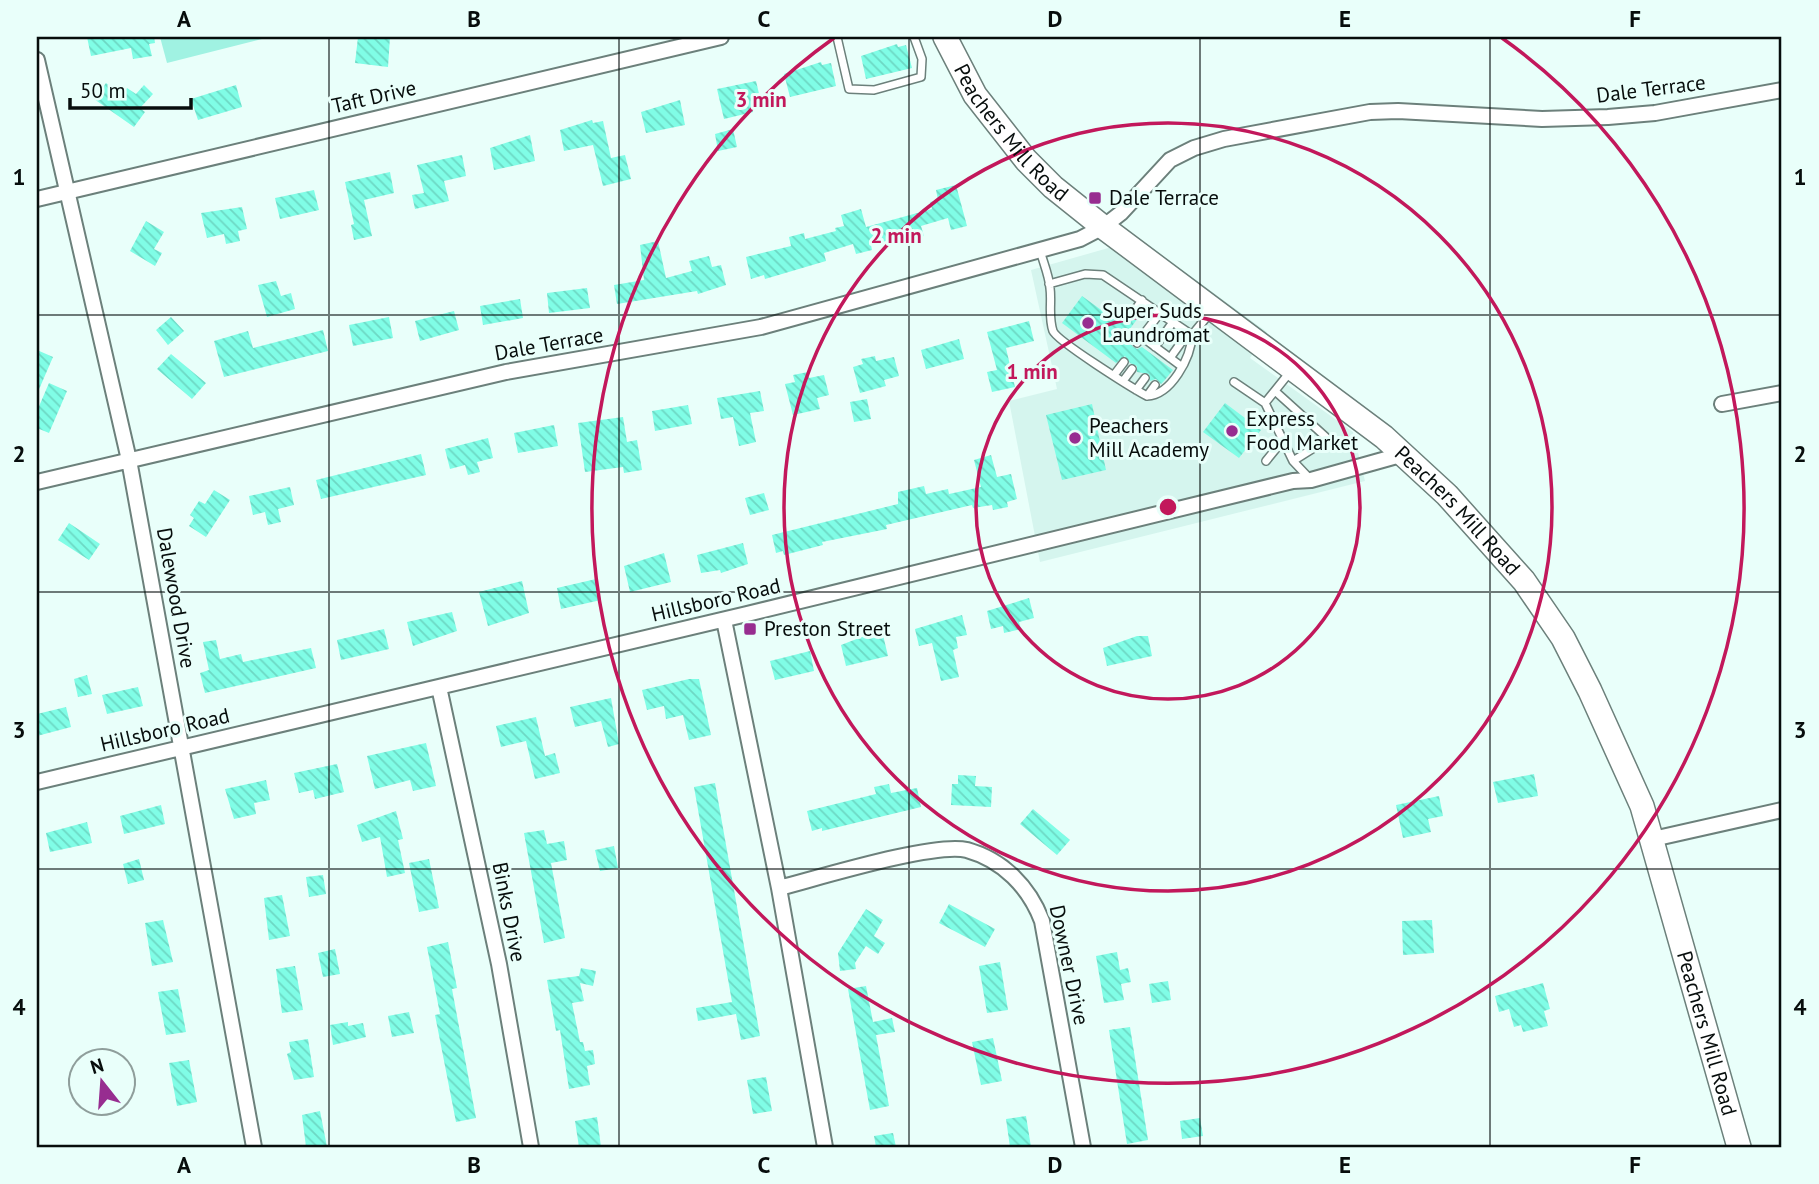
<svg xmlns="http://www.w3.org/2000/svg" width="1819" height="1184" font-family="'PT Sans',sans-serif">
	<defs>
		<pattern id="building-back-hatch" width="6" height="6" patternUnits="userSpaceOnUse" patternTransform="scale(1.75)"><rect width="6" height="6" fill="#80fde6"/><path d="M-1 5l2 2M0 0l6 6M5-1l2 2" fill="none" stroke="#6dd8c4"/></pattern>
	</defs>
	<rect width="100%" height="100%" fill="#e9fffa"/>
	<path fill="#d5f5ee" d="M1140,239L1267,332L1250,358L1353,432L1365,481L1040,562L1009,401L1057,389L1031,270Z"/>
	<path fill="#a0f2e2" d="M160,37H270L167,63Z"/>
	<path fill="url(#building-back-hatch)" d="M87,37H154L155,43L149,44L152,56L133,59L131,48L91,56Z
		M358,37H390L388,67L355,63Z
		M897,44L898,47L906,45L912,68L866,79L861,56Z
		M821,62L822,65L831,63L836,86L790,97L784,74Z
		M756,81L761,102L751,104L753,112L724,119L717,89Z
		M106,83L122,95L127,88L136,94L144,85L153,94L140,108L145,112L134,127L94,99Z
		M236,85L242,107L198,120L191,99Z
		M680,100L685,125L646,133L641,112Z
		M592,120L593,123L603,121L611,158L625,155L631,179L603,186L593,145L564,151L560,130Z
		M733,129L737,147L718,151L715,134Z
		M530,135L535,161L494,170L490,148Z
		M462,155L466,176L444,181L449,201L415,209L412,195L424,193L417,165Z
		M390,172L394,193L364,200L372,236L354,240L351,225L354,224L345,182Z
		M956,185L967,226L951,230L948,218L921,226L924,236L907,241L901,237L871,245L872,250L856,254L853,244L824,253L826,261L765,279L764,275L751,279L746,257L791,246L789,237L804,233L805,239L836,231L835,228L844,226L841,215L861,209L866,227L932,209L930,202L938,200L936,190Z
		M314,190L319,210L280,219L275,198Z
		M242,207L247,229L238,231L240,241L226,244L224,234L207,238L201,213Z
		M146,221L164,232L154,249L162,253L155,266L130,251Z
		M658,241L666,278L692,271L689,261L709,256L712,267L721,265L726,285L698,294L697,291L617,304L614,285L644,280L640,245Z
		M276,281L281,296L291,293L295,309L267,317L258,285Z
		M587,288L590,308L549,313L547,293Z
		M1082,296L1115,320L1124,308L1128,319L1138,318L1129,330L1135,335L1132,346L1137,349L1142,347L1173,370L1164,381L1161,384L1156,379L1150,381L1149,374L1137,372V366L1130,363L1125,356L1116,363L1062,323Z
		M520,299L523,318L483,325L480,306Z
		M454,311L459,330L420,341L415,321Z
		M171,317L184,331L168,345L156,330Z
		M389,317L393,338L353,346L349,325Z
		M1029,321L1034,341L1006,348L1015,387L992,392L987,372L997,370L987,332Z
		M323,330L328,351L224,377L214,341L248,331L253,348Z
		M959,339L964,359L926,369L921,350Z
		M37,350L53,357L37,394Z
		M171,354L206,383L192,399L157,369Z
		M875,356L876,361L894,357L899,376L884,380L886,386L860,393L853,367L863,364L861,359Z
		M808,372L809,378L824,375L829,395L817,398L820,409L793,415L785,384L795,382L793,375Z
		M49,383L67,391L49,433L37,428V411Z
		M760,391L764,411L750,413L756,442L739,446L733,417L721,419L717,398Z
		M867,399L871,419L854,422L850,402Z
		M1225,403L1261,430L1239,458L1203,432Z
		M1092,404L1106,470L1062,480L1046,415Z
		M688,405L692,424L655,431L652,411Z
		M623,417L627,442L637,440L642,470L624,473L623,467L585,472L578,423Z
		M554,425L558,446L518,453L514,433Z
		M488,438L493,458L477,462L480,472L468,475L465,465L450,469L445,449Z
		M421,454L426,475L321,499L316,480Z
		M991,455L997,477L1011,474L1017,499L1007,502L1008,507L993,510L992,505L973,508L972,505L886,525L887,529L822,542L823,545L784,555L783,551L776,553L772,535L898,504V492L924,486L926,494L948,489L949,494L981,487L974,460Z
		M290,487L294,505L278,509L281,522L268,525L265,512L253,515L249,496Z
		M214,490L230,500L206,537L189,526L194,518L190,515L199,501L205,504Z
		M764,493L769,510L750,515L745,498Z
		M69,523L100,544L89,560L58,540Z
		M743,543L748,564L721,573L720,570L701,573L697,555Z
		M664,553L671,582L630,592L624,566Z
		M596,579L601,600L561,609L557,588Z
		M522,581L529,613L488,626L479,592Z
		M1029,598L1034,618L1019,622L1021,629L1004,633L1003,626L991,629L987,611Z
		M452,612L457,631L413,646L407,622Z
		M962,615L967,635L956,637L958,648L953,650L959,677L941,681L932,643L919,646L915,629Z
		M384,629L389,649L341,660L337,640Z
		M867,635L868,639L883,635L888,656L846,666L841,645Z
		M1137,636H1148L1152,656L1107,666L1103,648Z
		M216,640L220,659L241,654L243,662L311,648L316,668L205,693L200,673L209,670L203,642Z
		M810,651L814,671L775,680L770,661Z
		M87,675L92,694L78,697L74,679Z
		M689,679H699L711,735L689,740L683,715L666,719L664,706L647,710L642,690Z
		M138,687L143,706L107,714L102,695Z
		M611,698L619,744L608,747L601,721L575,727L570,707Z
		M66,707L71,727L37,736V714Z
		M536,717L545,756L555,753L560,773L535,779L526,741L501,747L496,726Z
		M426,743L436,786L413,791L410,780L375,789L367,756Z
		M337,764L344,792L315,799L313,790L299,793L294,773Z
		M1534,774L1538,796L1498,803L1493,782Z
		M958,775L976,776L975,786L992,787L991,807L951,805L952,784H958Z
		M266,780L270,800L254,803L256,814L234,819L225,789Z
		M715,783L760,1036L741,1040L736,1014L698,1021L696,1008L732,1002L694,787Z
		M889,784L891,793L917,788L921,807L822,831V828L812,831L807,811L876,794L874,787Z
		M1439,796L1443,816L1428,819L1431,832L1403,838L1396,805Z
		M161,805L165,824L124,834L120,816Z
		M1033,809L1070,840L1057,855L1020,824Z
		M396,811L403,839L398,840L405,873L387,877L380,837L362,842L357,825Z
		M87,822L92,843L50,852L46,833Z
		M544,830L547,844L564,841L567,860L551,863L565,938L544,943L524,833Z
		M614,846L618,868L600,871L595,850Z
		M139,859L144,880L128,884L123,864Z
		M429,859L439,908L419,912L409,863Z
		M323,875L326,894L309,897L306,877Z
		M282,895L290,936L269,940L264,898Z
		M949,904L995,929L985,947L939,923Z
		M866,909L883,920L874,936L885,943L878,954L866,946L855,963L856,969L840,971L838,953Z
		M163,920L173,962L152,966L145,923Z
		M1432,920L1434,953L1403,955L1402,921Z
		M448,942L457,988L452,989L476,1118L456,1122L435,1015L440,1014L427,947Z
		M335,949L340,974L323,977L318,953Z
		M1117,952L1120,970L1128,968L1131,982L1121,984L1124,1000L1104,1003L1096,956Z
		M1000,962L1008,1010L987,1013L979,966Z
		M295,966L303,1010L282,1013L276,969Z
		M581,968L596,971L593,986L580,983L584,1001L572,1003L580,1042H583L585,1051L593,1050L595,1064L587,1066L590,1085L569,1089L560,1030L556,1031L547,980L579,976Z
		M1168,981L1171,1000L1152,1003L1149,984Z
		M1543,983L1550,1009L1544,1011L1548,1026L1523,1032L1521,1025L1514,1027L1509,1009L1499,1012L1495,996Z
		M866,986L873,1022L892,1018L895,1032L876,1035L889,1106L870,1110L848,989Z
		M178,989L186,1032L166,1035L158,992Z
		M409,1012L414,1033L392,1037L388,1016Z
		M348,1022V1026L363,1023L366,1037L333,1045L330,1025Z
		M1130,1027L1148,1140L1127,1144L1109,1030Z
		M993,1038L1002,1081L981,1085L972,1042Z
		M308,1039L314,1077L294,1080L287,1054L291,1052L289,1042Z
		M189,1060L197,1102L177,1106L169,1063Z
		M766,1077L772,1111L753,1114L747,1080Z
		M320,1111L327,1147H306L302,1115Z
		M1026,1116L1031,1147H1010L1006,1119Z
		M597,1117L601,1147H579L575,1121Z
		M1200,1118L1203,1136L1182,1139L1180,1121Z
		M893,1133L896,1147H876L874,1136Z"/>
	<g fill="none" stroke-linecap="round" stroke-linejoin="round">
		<defs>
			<path id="service" d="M837,37L849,89L874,90L921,77L922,59L914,37
				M1040,250C1043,262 1049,275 1050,288C1052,302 1048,316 1053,331C1057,341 1132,388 1147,396C1171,395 1191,358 1192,335
				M1049,284L1085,274L1103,275L1192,335L1210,313
				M1132,314L1142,300
				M1142,337L1181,366
				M1137,343L1160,313
				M1155,347L1173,322
				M1170,358L1188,333
				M1114,375L1124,362
				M1123,381L1132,369
				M1234,382L1265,403L1290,372
				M1136,390L1145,378
				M1275,391L1328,439L1293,461
				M1147,396L1155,385
				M1265,403L1293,461L1311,480
				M1266,461L1283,440"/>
			<path id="minor" d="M37,60L129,460L254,1147
				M37,199L721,37
				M1722,404L1782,393
				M37,482L506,372L761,327L1080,239L1103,227L1121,213L1170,160L1194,148L1224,139L1370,112L1398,111L1542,119L1608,117L1655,113L1782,90
				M724,620L779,888L825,1147
				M439,687L499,964L531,1147
				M37,782L747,614L1293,481L1311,480L1404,454
				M1653,839L1782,810
				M779,888C818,878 934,842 967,850C1003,860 1029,887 1042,921L1083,1147"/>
			<g id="primary">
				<path id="s1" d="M945,37L975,95L1026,160L1053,187L1103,227L1384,437L1447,495L1524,581L1563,638L1590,691L1642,806L1739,1147"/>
			</g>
		</defs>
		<use href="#service" stroke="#6c807b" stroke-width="10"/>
		<use href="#minor" stroke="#6c807b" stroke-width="18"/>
		<use href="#primary" stroke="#6c807b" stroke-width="26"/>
		<use href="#service" stroke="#fff" stroke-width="7"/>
		<use href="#minor" stroke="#fff" stroke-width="14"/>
		<use href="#primary" stroke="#fff" stroke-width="23"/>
	</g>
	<path fill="none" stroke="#070d0c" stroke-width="2" stroke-opacity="0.55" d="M329,37V1147M619,37V1147M909,37V1147M1200,37V1147M1490,37V1147M37,315H1782M37,592H1782M37,869H1782"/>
	<g fill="none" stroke="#c2185b" stroke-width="3.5">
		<circle cx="1168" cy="507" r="192"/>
		<circle cx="1168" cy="507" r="384"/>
		<path d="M1502 38A576 576 0 1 1 834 38"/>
	</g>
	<g fill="#972d90" stroke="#e9fffa" stroke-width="2.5">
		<rect x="1088" y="191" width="14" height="14" rx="3.5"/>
		<circle cx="1088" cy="323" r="7"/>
		<circle cx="1232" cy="431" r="7"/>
		<circle cx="1075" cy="438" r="7"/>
		<rect x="743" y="622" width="14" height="14" rx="3.5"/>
	</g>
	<g text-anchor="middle" stroke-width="6" stroke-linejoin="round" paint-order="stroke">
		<g font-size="21" fill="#070d0c" stroke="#e9fffa">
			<text transform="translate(1651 89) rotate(-7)" y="7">Dale Terrace</text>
			<text transform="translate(374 97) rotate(-13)" y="7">Taft Drive</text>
			<text dy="7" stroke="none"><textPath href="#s1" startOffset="117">Peachers Mill Road</textPath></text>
			<text transform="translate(549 344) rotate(-10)" y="7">Dale Terrace</text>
			<text dy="7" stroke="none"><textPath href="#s1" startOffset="705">Peachers Mill Road</textPath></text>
			<text transform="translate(176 598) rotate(80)" y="7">Dalewood Drive</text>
			<text transform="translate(716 600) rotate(-13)" y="7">Hillsboro Road</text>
			<text transform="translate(165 730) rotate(-13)" y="7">Hillsboro Road</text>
			<text transform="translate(509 912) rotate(79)" y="7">Binks Drive</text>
			<text transform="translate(1069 965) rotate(78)" y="7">Downer Drive</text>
			<text dy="7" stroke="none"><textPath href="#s1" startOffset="1293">Peachers Mill Road</textPath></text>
		</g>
		<g font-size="21" fill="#070d0c" stroke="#e9fffa" text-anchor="start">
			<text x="1109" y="205">Dale Terrace</text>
			<text x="1102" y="318">Super Suds<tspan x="1102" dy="24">Laundromat</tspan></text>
			<text x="1246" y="426">Express<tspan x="1246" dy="24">Food Market</tspan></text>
			<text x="1089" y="433">Peachers<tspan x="1089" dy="24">Mill Academy</tspan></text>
			<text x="764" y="636">Preston Street</text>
		</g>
	</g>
	<circle cx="1168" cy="507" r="10" fill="#c2185b" stroke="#e9fffa" stroke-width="3.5"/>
	<g font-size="21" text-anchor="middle" font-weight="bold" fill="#c2185b" stroke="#e9fffa" stroke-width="6" stroke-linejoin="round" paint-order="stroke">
		<text x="761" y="107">3 min</text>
		<text x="896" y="243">2 min</text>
		<text x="1032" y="379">1 min</text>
	</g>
	<rect width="1819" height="1184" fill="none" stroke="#e9fffa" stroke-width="77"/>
	<g transform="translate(102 1082) rotate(343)"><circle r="33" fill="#e9fffa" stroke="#8f9e9b" stroke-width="2"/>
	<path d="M0-5L12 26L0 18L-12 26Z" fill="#972d90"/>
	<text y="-10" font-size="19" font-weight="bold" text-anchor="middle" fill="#070d0c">N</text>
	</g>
	<path d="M70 98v10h121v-10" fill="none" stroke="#070d0c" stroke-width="3.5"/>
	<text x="80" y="98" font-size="21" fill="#070d0c" stroke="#e9fffa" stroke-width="5" paint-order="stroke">50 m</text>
	<rect x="38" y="38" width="1742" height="1108" fill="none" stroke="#070d0c" stroke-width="2.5"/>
	<g font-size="23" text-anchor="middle" font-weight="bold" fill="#070d0c">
		<text x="184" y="27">A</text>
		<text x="474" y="27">B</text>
		<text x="764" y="27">C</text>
		<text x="1055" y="27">D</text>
		<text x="1345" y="27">E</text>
		<text x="1635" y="27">F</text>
		<text x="19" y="185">1</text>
		<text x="1800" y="185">1</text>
		<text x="19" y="462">2</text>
		<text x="1800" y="462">2</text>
		<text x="19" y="738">3</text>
		<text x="1800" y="738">3</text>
		<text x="19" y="1015">4</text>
		<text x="1800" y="1015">4</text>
		<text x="184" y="1173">A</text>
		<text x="474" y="1173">B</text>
		<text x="764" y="1173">C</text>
		<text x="1055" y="1173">D</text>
		<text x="1345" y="1173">E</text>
		<text x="1635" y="1173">F</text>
	</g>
</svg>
